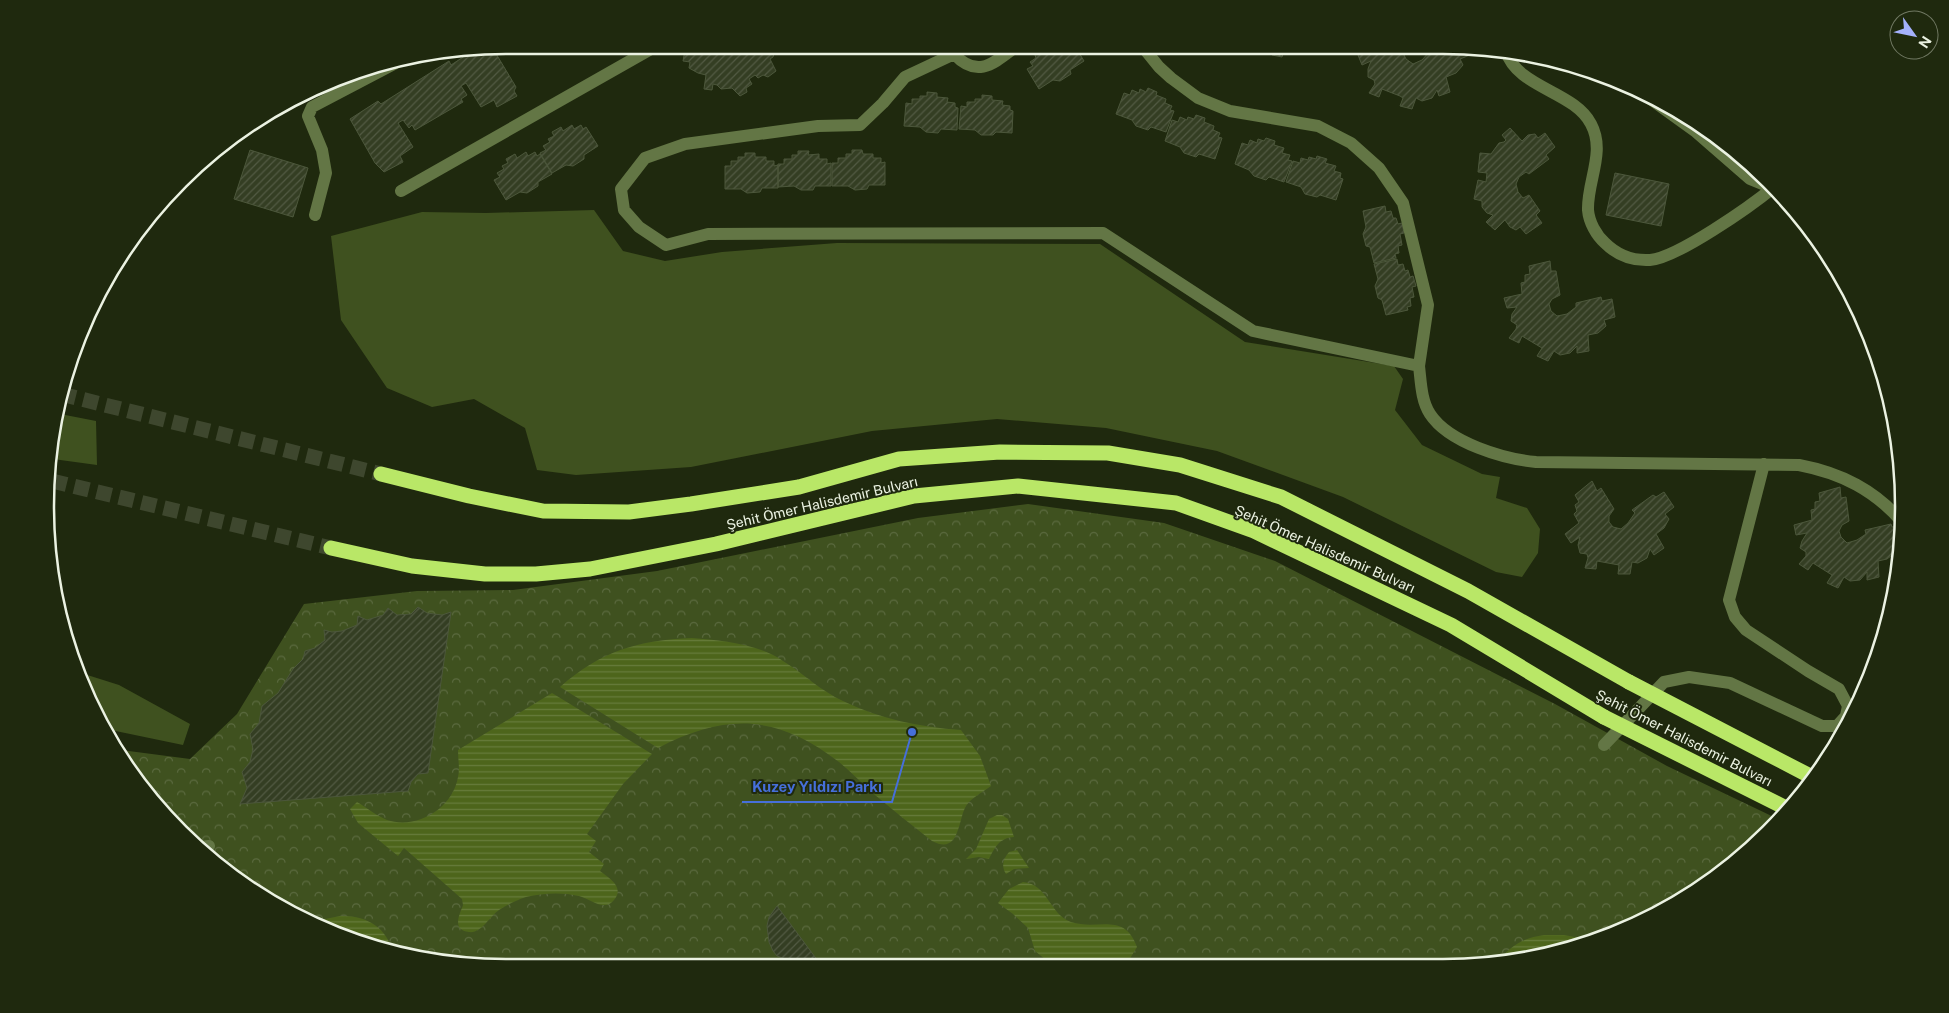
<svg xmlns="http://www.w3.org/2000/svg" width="1949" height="1013" font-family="'Public Sans',sans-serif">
	<defs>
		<pattern id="park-crowns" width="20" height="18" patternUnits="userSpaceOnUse" patternTransform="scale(1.25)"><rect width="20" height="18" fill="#3f511f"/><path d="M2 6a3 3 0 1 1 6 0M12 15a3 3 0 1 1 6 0" fill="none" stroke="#5b6a3f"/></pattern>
		<pattern id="water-rules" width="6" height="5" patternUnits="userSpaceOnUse" patternTransform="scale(1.25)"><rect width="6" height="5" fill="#4d651b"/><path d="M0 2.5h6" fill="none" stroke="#677c3c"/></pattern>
		<pattern id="building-hatch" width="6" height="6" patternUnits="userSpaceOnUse" patternTransform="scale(1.25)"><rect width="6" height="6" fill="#343e23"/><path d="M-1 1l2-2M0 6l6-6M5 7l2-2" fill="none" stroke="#525a43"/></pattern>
	</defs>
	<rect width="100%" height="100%" fill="#1f290e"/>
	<path fill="#3f511f" d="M594,210L623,251L665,261L722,252L837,243L1100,244L1245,342L1394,366L1403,379L1395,410L1422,445L1482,474L1500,477L1496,498L1527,508L1540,529L1538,553L1522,577L1496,572L1343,497L1217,451L1106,428L997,419L872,431L691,467L576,475L537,470L525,428L474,399L432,407L387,388L341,320L331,236L422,212L486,213Z
		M55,413L96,421L97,465L53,459Z
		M81,673L119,685L190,724L183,745L106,729L92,710Z"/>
	<path fill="url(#park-crowns)" d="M1028,504L1164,523L1275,561L1555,704L1667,766L1780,820L1723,873L1619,933L1503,964L477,967L387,952L303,921L180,833L121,750L190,759L237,714L304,604L417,591L513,590L657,571L918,518Z"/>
	<path fill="url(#water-rules)" d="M692,638C720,640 759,644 783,661C804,674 821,691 843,701C880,719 920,727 961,730L980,756L991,786C983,792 971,798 966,806C958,819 960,856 932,841C913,826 894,811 875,795C863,784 851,772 839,762C777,714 726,713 658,748L560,687C601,651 638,640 692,638Z
		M552,693L652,754L623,784L587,834L596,841L589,852L604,864L600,871C609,878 625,887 614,900C612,903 608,905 604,905C596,905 587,898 579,896C562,892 543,893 526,897C517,900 507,905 499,910C490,916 481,934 469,932C451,930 460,914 463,905L462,899L404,848L398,856L358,823L350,809L357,802C367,808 377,816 387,820C417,830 453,808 458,777C460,769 458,759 458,750Z
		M997,815H1002L1008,819L1014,837C999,838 995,847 989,859L979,857L966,859L976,849L989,819Z
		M1017,850L1029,868L1014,869L1006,874C1001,866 1003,859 1009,852Z
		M1023,882C1048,884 1049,914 1071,922C1098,931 1124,911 1137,947L1126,965H1052L1035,951L1028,928L1013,914L998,903L1009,889Z
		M340,916C366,915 387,927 393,953L300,919L320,920Z
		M1544,935H1564L1591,940L1503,964H1497C1509,946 1523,938 1544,935Z"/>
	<path fill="url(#building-hatch)" stroke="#4c573b" d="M686,45H717L719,46L720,53L736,48L737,45H774L775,50L773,57L770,59L776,71L768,77L763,75L758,78L755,75L749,79L752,84L746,88L747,92L740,96L732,88L721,89L717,85L713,84L712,90L704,89L706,75L698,73L689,68L690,62L683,61Z
		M866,45H880L878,46L877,50L869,52Z
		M1042,46H1075L1084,61L1070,70L1071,74L1060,81L1053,80L1039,89L1027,69L1033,66L1030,62L1036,58L1035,55L1040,51L1038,48Z
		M1240,46H1257L1256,48L1250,46L1247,49Z
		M1266,46H1286L1282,57L1272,55L1271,50L1265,48Z
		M1374,46H1406L1403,53L1406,59L1413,64L1422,60L1430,51L1429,48L1433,46H1467L1470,55L1460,59L1463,65L1456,73L1446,77L1450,92L1439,96L1437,90L1432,98L1422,101L1416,98L1412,109L1400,106L1403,98L1400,96L1382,89L1379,97L1369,93L1375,84L1374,80L1368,77V69L1371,61L1362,65L1358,55L1374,48Z
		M492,47L516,87L514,91L517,96L497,107L494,100L481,107L466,83L461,86L467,95L461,99L463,102L415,130L412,125L409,128L403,120L398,123L413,147L400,156L403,162L384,172L375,163L350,119L378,101L381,104L449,61L451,65L474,50Z
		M1148,88L1157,92L1156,95L1166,99L1165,103L1172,106L1170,110L1174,111L1166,132L1151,127L1148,130L1136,126L1132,120L1116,114L1124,93L1130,95L1132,90L1139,93L1140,89L1146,92Z
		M927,92L937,93V97L948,98L947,102L955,103V107L958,108L957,130L941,129L938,133L926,132L920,127L904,126L906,103L912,104V99H920V96H927Z
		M982,95L992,96V100L1003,101L1002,105L1010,106V110L1013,111L1012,133L996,132L993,135H981L975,130L959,129L961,106L967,107V102H975V99H982Z
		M1196,115L1205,118L1204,122L1214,126L1213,130L1220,133L1218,137L1222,138L1215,159L1199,154L1196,157L1184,153L1180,147L1165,141L1172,120L1178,122L1180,117L1187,120L1188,117L1194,119Z
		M572,125L574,129L581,125L583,129L586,127L598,146L584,155V159L573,166L566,165L552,173L540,153L546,150L543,146L550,142L548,139L554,136L552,132L561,127L563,131Z
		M1510,128L1522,141L1528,135L1535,134L1538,138L1545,133L1555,147L1546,155L1549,159L1529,174L1526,172L1519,177L1516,184L1518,192L1523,198L1529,195L1540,211L1536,215L1542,223L1526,234L1520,227L1516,230L1510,227L1505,220L1495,230L1486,222L1493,215L1487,213L1482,207V201L1474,199L1478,180L1486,182L1487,173L1478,172L1480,153L1491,154L1499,143L1504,142L1506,140L1502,135Z
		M1266,138L1275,141L1274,145L1284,148L1282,153L1290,155L1288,160L1292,161L1284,182L1269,177L1266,180L1254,176L1249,170L1235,164L1242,143L1248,145L1250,140L1257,143L1258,139L1264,141Z
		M250,150L308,168L293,217L234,199Z
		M852,150H862L863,154H873V158H881V163L885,162V185H869L867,189L855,190L848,186H832V163H838V158H846V154H852Z
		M798,151H809L808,155L819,154V159H827V164L831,163V186H815L813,190H801L794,186L778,187V164H784V159H792V155H798Z
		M526,152L528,156L535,152L537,156L540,154L552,174L538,182V186L527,193L520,192L506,200L494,180L500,177L497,173L504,169L502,166L508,163L506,159L515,154L517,158Z
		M745,153H755V157H766V161H774V166L778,165V188H762L760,192L747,193L741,189H725V166H731V161H738V157H745Z
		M1317,156L1327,159L1325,163L1336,166L1334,171L1341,173L1340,178L1343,179L1336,200L1320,195L1317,197L1305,194L1301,187L1286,182L1293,161L1300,163L1301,158L1308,160L1309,157L1316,159Z
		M1615,173L1669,184L1661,226L1606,215Z
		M1385,206L1386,212L1391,211L1393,218H1396L1398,224L1402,223L1404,233L1400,234L1402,245L1398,246L1399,253L1395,254L1396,258L1374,263L1370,247L1366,246L1363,234L1366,227L1363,211Z
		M1397,259L1398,265L1403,264L1405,271L1408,270L1410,277L1413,276L1416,286L1412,287L1414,297L1410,298L1411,306L1407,307L1408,310L1386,315L1382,300L1378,298L1375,286L1378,279L1374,264Z
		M1550,261L1551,271H1556L1560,295L1552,299L1549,304L1551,311L1557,316L1567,314L1576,307V303L1601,297L1602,301L1612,299L1615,317L1604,320L1606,326L1598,333L1588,335L1589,351L1577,353V346L1570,353L1560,355L1554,351L1548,361L1537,356L1542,348L1522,336L1519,343L1509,338L1516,329L1517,325L1511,321L1512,314L1517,307L1507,308L1504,298L1522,294L1521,283L1525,282V275L1530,274L1529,266Z
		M1592,481L1597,491L1601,488L1614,509L1609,516V522L1613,527L1621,529L1628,523L1635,513L1632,510L1653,495L1656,497L1664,492L1674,507L1665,514L1669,519L1664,528L1656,534L1664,548L1654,555L1650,549L1647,558L1638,563L1632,562L1630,574H1618L1619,565L1597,561L1596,569L1585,568L1588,558L1587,554L1580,553L1578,545L1580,537L1571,543L1565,534L1579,523L1574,514L1577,511L1575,505L1579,502L1575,495Z
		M1840,487L1841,498L1846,497L1849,521L1842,525L1839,531L1841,537L1847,543L1857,540L1866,534L1865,530L1891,524L1892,527L1901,526L1903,536L1902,545L1894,546L1896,552L1887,559L1878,561L1879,577L1867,580V572L1860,580L1850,581L1844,577L1838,588L1827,583L1832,575L1813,563L1808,570L1799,564L1806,556V552L1800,548L1802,541L1807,533L1796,535L1794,525L1812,520L1811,510L1815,509V502L1820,501L1819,493Z
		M418,607L427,613L442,615L451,612L428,773L418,774L411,782L408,791L240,804L247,788L242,772L250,762L253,749L250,734L259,723L262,706L278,693L293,669L303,659L305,651L315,648L325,640L324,630L332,632L342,631L357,625L358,616L367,620L383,615L388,608L397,615L411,614Z
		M777,906L818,961L799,964L777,956L773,951L769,942L767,926L769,917Z"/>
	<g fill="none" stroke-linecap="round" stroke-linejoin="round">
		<path stroke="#3e472e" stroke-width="15" stroke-dasharray="15 8" stroke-linecap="butt" d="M61,394L381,474
			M52,481L331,548"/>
		<path stroke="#637645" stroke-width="12" d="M957,45L954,54L905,77L883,103L860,125L818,126L685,144L645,158L621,189L624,210L639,227L666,245L708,234L1103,233L1253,331L1419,366C1421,382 1421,400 1430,414C1449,443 1504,459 1536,462L1799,465C1841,473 1875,490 1903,523
			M1142,46L1159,67L1171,78L1198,98L1230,111L1318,126L1351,143L1379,168L1403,203L1428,305L1419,366
			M1506,51C1517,88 1574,91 1591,124C1606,152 1587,181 1588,210C1589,222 1596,235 1605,243C1617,255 1633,261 1650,260C1677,258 1751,206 1774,187
			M954,54C978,80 995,62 1017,46
			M1635,88L1696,132L1750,179L1777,190
			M401,191L658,45
			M315,215L326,173L322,150L308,116L312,107L394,64
			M1604,745L1664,682L1689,677L1730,683L1822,726H1837L1846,716L1848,706L1839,689L1808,671L1746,630L1735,617L1729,600L1764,464
			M200,847L209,846"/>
		<path stroke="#b9e767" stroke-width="15" d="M381,474L469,496L543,511L629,512L691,504L799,487L899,459L1000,452L1108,453L1180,465L1281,497L1468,591L1629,682
			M331,548L412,566L485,574H536L590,569L716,544L914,496L1018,486L1176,503L1254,531L1451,625L1604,717"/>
		<path stroke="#b9e767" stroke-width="15" d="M1629,682L1812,777
			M1604,717L1790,810"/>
	</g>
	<g text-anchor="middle" stroke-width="4" stroke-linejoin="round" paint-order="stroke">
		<g font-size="14" fill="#ebf2e2" stroke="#1f290e">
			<text transform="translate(822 503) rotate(-13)" y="5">Şehit Ömer Halisdemir Bulvarı</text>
			<text transform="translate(1325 549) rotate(24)" y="5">Şehit Ömer Halisdemir Bulvarı</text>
			<text transform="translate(1684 738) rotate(27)" y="5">Şehit Ömer Halisdemir Bulvarı</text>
		</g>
	</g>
	<path d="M0 0H1949V1013H0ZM506 54H1443A452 452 0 0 1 1895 506V507A452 452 0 0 1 1443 959H506A452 452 0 0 1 54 507V506A452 452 0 0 1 506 54Z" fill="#1f290e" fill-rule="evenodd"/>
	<path fill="none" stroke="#ebf2e2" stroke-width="2.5" d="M506 54H1443A452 452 0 0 1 1895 506V507A452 452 0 0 1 1443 959H506A452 452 0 0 1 54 507V506A452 452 0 0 1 506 54Z"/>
	<path fill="none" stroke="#466fda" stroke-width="2" d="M912 732L892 802H742"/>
	<circle fill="#466fda" stroke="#1f290e" stroke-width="2" cx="912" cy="732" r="5"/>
	<g font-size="15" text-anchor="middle" font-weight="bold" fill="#466fda" stroke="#1f290e" stroke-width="4" stroke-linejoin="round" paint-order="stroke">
		<text x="817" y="792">Kuzey Yıldızı Parkı</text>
	</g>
	<g transform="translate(1914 35) rotate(123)"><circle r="24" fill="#1f290e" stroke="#717963"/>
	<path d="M0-4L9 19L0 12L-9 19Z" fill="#a4b1fc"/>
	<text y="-8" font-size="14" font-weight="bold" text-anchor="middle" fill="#ebf2e2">N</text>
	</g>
</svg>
